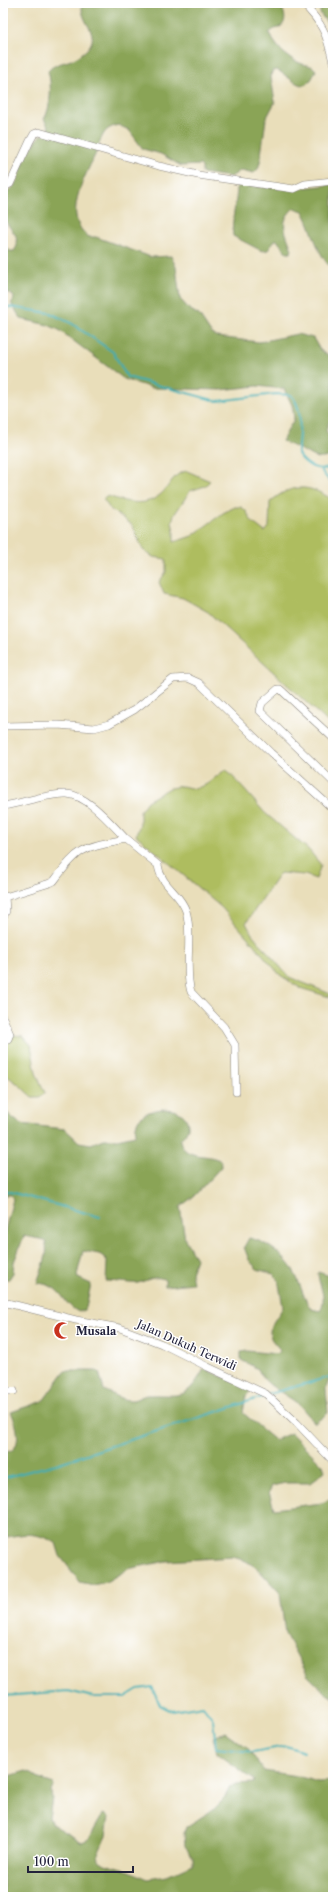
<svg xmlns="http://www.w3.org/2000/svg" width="336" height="1900" font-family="'Libre Caslon Text',serif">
	<rect width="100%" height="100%" fill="#fff"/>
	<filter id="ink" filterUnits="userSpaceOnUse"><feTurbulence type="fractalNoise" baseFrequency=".025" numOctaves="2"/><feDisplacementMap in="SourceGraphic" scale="8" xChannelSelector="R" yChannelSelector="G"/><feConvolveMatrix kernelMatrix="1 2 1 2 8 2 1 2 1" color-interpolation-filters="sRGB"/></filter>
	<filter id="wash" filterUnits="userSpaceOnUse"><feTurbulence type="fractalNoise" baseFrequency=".012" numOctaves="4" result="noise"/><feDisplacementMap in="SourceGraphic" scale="16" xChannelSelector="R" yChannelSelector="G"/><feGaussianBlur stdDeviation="0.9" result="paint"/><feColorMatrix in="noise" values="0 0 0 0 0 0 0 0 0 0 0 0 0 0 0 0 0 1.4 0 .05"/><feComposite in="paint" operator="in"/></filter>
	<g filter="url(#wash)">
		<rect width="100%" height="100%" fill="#e9deba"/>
		<path fill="#aebd5f" stroke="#68704d" d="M187,471L210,481L205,486L190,491L174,515L172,522L174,531V542L192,536L223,513L235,507H241L246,511L252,522L265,532L269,527L270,502C292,483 309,484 333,500V727L208,612L183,598L164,594L159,582L166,572V559L153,557L143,550L132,525L110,509L103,499L108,496C127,503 149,508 164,491C172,482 174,473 187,471Z
			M226,769L265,813L309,850L321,865L316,879L305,875L280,873L246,923L252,934L289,977L333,995V998L300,988L280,975L222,908L136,835L140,824V811L147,801L170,788L182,786L195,789L207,784Z
			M13,1035L23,1036L31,1045L36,1073L45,1093L40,1097H32L18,1084L3,1073V1037Z"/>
		<path fill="#8aa456" stroke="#566348" d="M82,3H280C283,10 289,21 280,27C276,29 273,29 269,33C276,46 285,57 300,63C307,66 311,64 316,70C305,98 295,80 277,70L272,71L271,77L275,102L266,119L260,162L258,169L254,173L241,170L231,177L202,173V167L200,165L181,166L161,154L143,149L129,130L118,125C114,126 109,128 107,130C101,135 98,148 95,155C84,179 61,217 89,237H96L151,257L171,256L176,267L180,299L189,309L199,315L211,333L217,337L259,342L297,334L313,338L320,350L333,358V420L329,422L326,431L333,439V455C318,461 316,458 303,451C297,447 289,445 282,441L294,419L292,405L284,389L257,386L221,390L152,388L124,379L59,330L48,325L21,319L11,303L13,301L14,297L10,293H3V243L10,251H14L17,246L16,236L3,218V194C17,191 20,170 25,159C29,151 35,142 41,135L43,136L49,128L44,119C51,109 52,83 48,71C56,61 69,64 80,55C108,35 79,26 82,3Z
			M320,3H333V37L331,29L320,13Z
			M333,184V252L331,253L333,263L330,267C316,251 314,233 305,215L303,211L294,208C278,222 286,232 292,250L290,253H287L276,239L268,250L262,251L233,236C231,218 237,203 237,185C269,188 302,190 333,184Z
			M3,1107L10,1116L21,1124L65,1129L79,1142L91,1144L103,1139H117L135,1135C136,1132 135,1126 137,1123C142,1107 181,1103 187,1121C188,1124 189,1128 187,1130C186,1134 182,1137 180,1140C184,1161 207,1152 221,1161V1167L194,1196L180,1207L185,1239L196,1259L191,1273L193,1283L165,1286V1280C157,1274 146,1281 138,1283C133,1284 114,1281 106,1281L107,1263L105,1257L99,1254L83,1251L77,1275L78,1278L91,1284L86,1307L84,1310L79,1312C61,1304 64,1285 37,1283C41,1269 50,1255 45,1240L24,1236L14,1262L13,1273L9,1279L3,1280V1238L13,1199L11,1195H3Z
			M249,1238C269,1242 289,1259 297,1278C302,1289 304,1299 311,1309L320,1311C328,1296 318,1286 318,1272L333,1277V1380H329L326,1388L328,1413L315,1423C309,1417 304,1409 298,1404C285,1393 264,1386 258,1369L241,1360V1352L247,1351L277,1354L280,1351C278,1346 275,1344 272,1340C265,1328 278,1317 283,1307L278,1279L273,1274L257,1269L249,1260L244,1247Z
			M204,1369L252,1389L246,1396L243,1413L275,1440L291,1433L323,1465L325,1471L310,1483H285L272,1486L269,1492L274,1509L322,1503L333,1498V1697L328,1695L308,1676L285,1634L280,1593L257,1568L246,1561L233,1557L166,1561L128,1569L106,1582L93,1585L80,1582L60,1556L56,1543C36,1532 26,1533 3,1538V1452C25,1453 17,1424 11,1412L43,1401L65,1371H96L99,1372L104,1390C113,1394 124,1401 133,1400C138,1399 143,1395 148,1395C181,1394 185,1402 204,1369Z
			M225,1732L247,1747L264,1771L297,1776L318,1782L333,1781V1897H3V1778L26,1771L32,1773L36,1778L54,1784L51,1792L52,1798L49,1818L52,1824L82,1842L89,1839L103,1814L109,1817L106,1836L98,1854L99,1860L105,1864L130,1871L148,1879L167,1876L193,1864V1857L185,1846L184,1833L186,1827L214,1809L224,1799L230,1787L236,1784L253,1783L254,1780L217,1753L213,1737Z"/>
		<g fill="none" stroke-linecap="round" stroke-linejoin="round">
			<path stroke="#3badb3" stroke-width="2" d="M3,306L50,313L71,323L113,352L127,377L217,401L276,394L291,395C306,412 297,433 298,454C307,467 318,472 333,467
				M321,470L326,477L333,483
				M3,1190L100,1217
				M269,1394L333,1376
				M3,1478L56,1464L265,1396
				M3,1696L68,1691L93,1697H125L138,1689L152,1687L160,1705L172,1711L203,1706L213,1719L216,1748L253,1752L286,1746L304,1752"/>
		</g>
	</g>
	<g filter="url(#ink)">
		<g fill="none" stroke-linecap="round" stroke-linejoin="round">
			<defs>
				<path id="street" d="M302,3C323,23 327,35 333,62
					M3,188L10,184L30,141L34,134L39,132L159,166L198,175L294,189L305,184L333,181
					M3,726L58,725L94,728L109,724L134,710L173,679L188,678L199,683L271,753L333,809
					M333,738L280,689H278L262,703L260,711L333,782
					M3,806C23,803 48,793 67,794C88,795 112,825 126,839
					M3,896L5,897L50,883L54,881C80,846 84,847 126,839L158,865C161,887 180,892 186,911C193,933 184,969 191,992L224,1027L235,1045L236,1092
					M3,918L6,911L5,897
					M3,1018L10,1034L8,1039L3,1040
					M3,1302L76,1320L120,1328L162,1344L208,1367L266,1394L297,1423L333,1461
					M3,1391H14"/>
			</defs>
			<use href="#street" stroke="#86807a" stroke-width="8"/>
			<use href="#street" stroke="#fff" stroke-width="7"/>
		</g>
	</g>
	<defs>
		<symbol id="mosque-bare" viewBox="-9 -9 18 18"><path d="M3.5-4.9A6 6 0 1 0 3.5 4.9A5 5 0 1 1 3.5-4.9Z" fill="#c8321e" stroke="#fff" stroke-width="2.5" paint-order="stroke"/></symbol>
	</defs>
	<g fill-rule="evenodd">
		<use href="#mosque-bare" x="50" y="1318" width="25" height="25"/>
	</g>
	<g text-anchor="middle" stroke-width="3" stroke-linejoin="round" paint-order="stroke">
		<g font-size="11" font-weight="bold" fill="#22223b" stroke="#fff" text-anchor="start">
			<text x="76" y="1335">Musala</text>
		</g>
		<g font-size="11" fill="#22223b" stroke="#fff">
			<text transform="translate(187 1345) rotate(24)" y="4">Jalan Dukuh Terwidi</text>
		</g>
	</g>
	<rect width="336" height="1900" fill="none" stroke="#fff" stroke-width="16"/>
	<path d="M28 1866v6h105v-6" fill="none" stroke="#22223b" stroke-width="2"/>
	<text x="34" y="1866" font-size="12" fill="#22223b" stroke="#ffffff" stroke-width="3" paint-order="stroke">100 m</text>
</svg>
